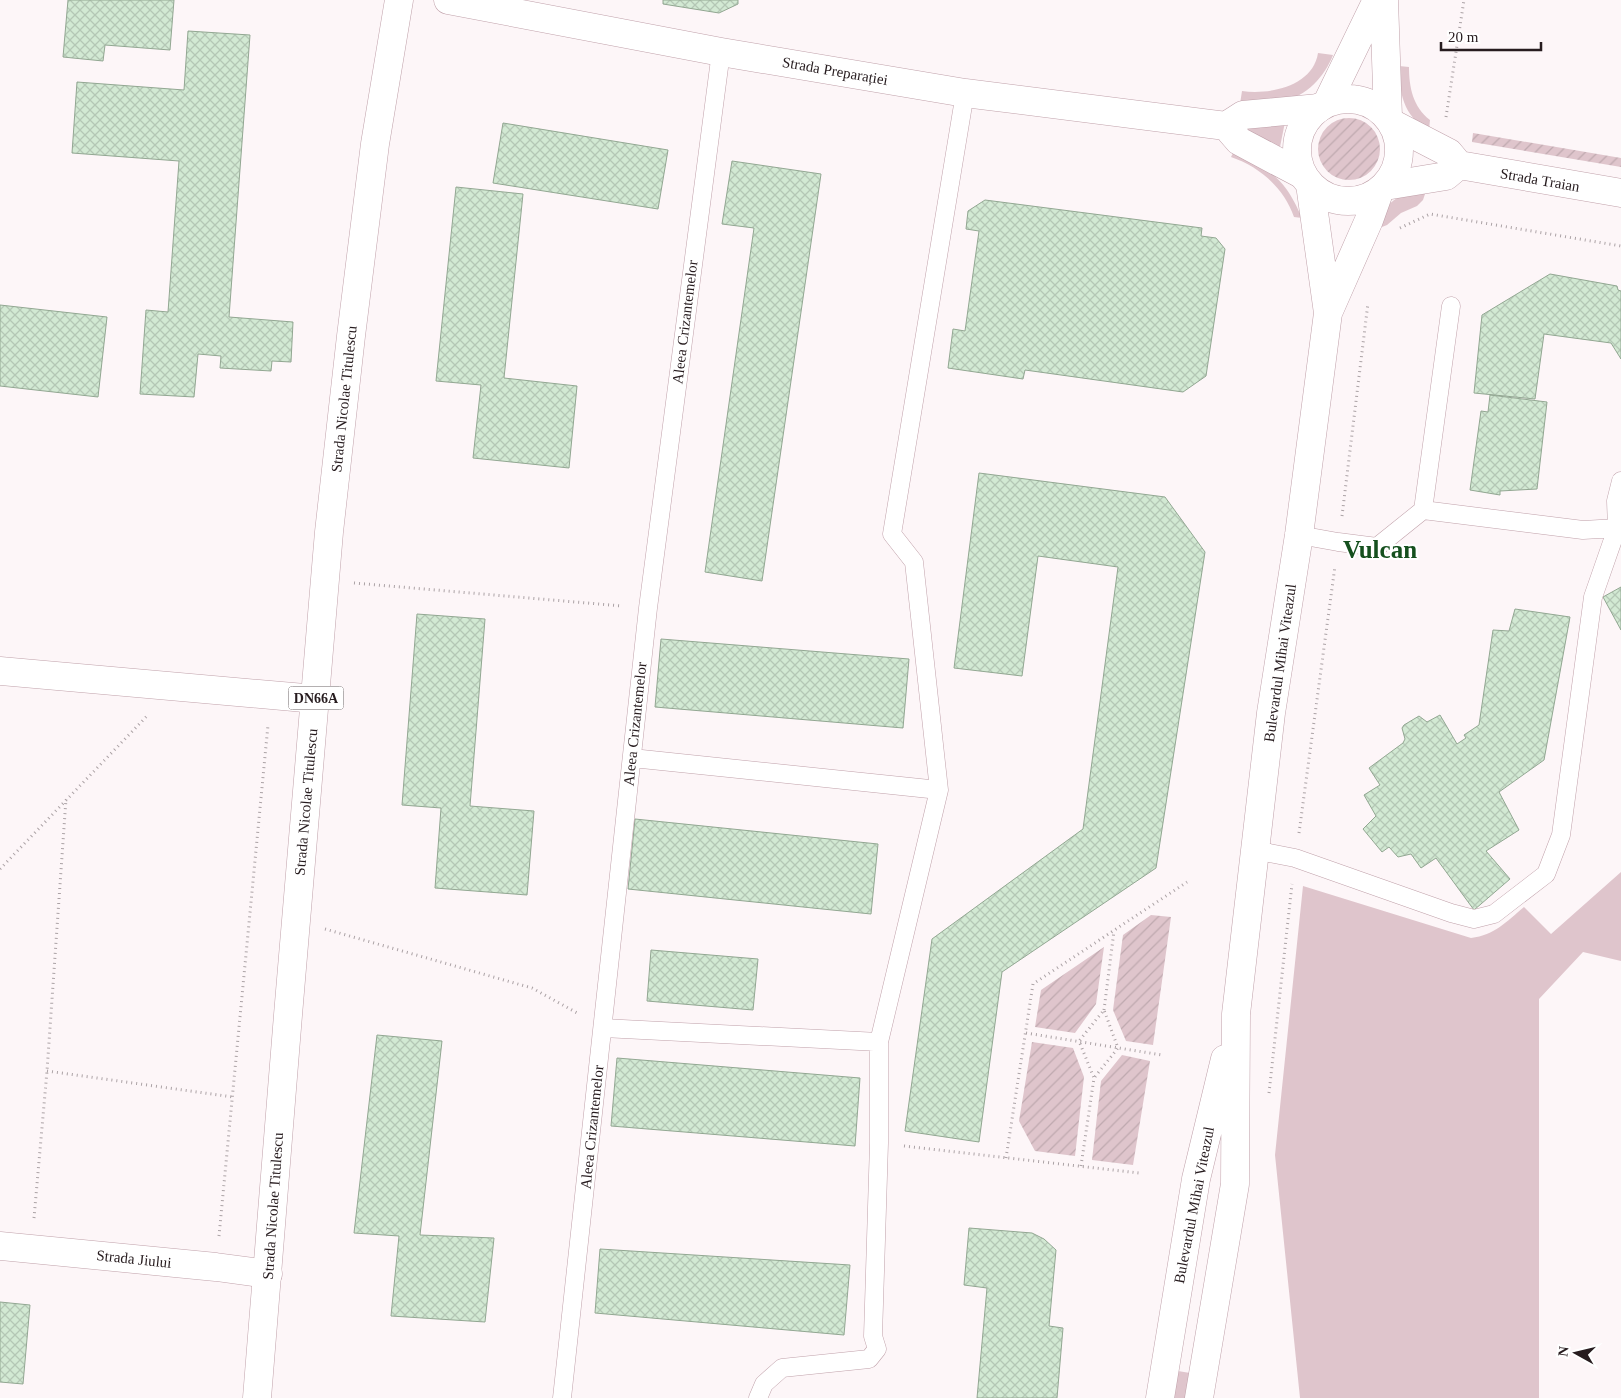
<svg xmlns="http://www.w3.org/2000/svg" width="1621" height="1398" font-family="'Times New Roman',serif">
	<defs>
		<pattern id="garden-furrows" width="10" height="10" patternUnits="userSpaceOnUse" patternTransform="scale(1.25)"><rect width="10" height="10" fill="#dfc5cc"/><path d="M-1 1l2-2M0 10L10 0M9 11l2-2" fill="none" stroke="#bfa9af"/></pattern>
		<pattern id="building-cross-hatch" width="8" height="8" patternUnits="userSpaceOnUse" patternTransform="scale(1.25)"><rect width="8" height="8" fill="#d2e9d3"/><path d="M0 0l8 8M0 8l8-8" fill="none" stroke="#b4c7b5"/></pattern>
	</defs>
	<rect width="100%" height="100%" fill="#fdf6f8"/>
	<path fill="#dfc5cc" d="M1318,53L1333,55C1325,76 1306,97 1283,101C1269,103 1254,103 1240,104L1242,91C1270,95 1313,86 1318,53Z
		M1399,66L1409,67C1409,87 1413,107 1430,120L1429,130C1403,117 1399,91 1399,66Z
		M1285,122L1279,152L1237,128Z
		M1233,153C1272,171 1284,177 1302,218L1294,217C1284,188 1260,167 1231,157Z
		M1425,194L1423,200L1417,206L1401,213L1387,225L1382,227L1374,226C1391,200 1393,194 1425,194Z
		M1621,872V961L1583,952L1539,999V1398H1300L1275,1155L1303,886L1471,938C1495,935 1506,922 1524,907L1551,934Z
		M1178,1371L1190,1373L1186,1398H1173Z"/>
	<path fill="url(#garden-furrows)" d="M1318 149a31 31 0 1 1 62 0a31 31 0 1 1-62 0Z
		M1473,133L1621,158V167L1472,142Z
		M1151,915L1171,917L1153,1045L1126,1041L1113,1010L1123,935Z
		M1104,947L1096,1004L1075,1033L1035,1027L1041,990Z
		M1032,1042L1073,1048L1084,1077L1075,1156L1035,1151L1019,1121Z
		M1122,1055L1150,1061L1133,1165L1092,1160L1101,1081Z"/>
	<path fill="url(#building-cross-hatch)" stroke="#92a792" d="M68,0H174L170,50L105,45L103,61L63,57Z
		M663,0H738V4L719,13L663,4Z
		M188,31L250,35L229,317L293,322L291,362L272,361L271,371L220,368L221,356L198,354L194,397L140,394L146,310L168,312L179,161L72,153L77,82L184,90Z
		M503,123L668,150L658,209L493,183Z
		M732,161L821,174L762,581L705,572L754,228L722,224Z
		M456,187L523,194L504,378L577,386L569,468L473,458L481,385L436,381Z
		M985,200L1202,228L1201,236L1216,238L1225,249L1206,376L1183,392L1025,370L1023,379L948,368L953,329L965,331L979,231L966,229L968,211Z
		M1550,274L1617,286L1618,290L1621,291V359L1611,343L1544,334L1535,399L1474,393L1482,315Z
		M0,305L107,317L98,397L0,386Z
		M1490,395L1547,402L1537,489L1500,491V495L1470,490L1481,411L1488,412Z
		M979,473L1165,497L1205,552L1156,868L1002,972L979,1142L905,1131L932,939L1083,829L1118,567L1038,556L1022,676L954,668Z
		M1621,587V630L1603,597Z
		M1515,609L1570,617L1544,760L1499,792L1519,830L1486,851L1510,879L1474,910L1436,858L1421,868L1411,854L1398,857L1389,847L1382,852L1363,829L1376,816L1364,795L1380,785L1369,768L1403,743L1405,739L1402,728L1404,725L1419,716L1427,722L1440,715L1457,744L1466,738L1464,735L1479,725L1493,630L1509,631Z
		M417,614L485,619L470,806L534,811L527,895L435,888L441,808L402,805Z
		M661,639L909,659L903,728L655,707Z
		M635,819L878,844L871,914L628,889Z
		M651,950L758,959L753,1010L647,1001Z
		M377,1035L442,1041L420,1235L494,1238L485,1322L391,1316L399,1236L354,1233Z
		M617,1058L860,1078L855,1146L611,1126Z
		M969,1228L1032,1233L1044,1239L1056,1250L1049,1326L1063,1328L1057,1398H977L987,1288L964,1285Z
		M600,1249L850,1265L844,1335L595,1313Z
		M0,1302L30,1305L23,1384L0,1382Z"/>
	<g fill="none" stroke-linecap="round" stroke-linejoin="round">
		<defs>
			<path id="service" d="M1423,510L1583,530L1617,528L1621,531
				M1299,535L1338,542L1377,547L1423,510L1451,306
				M632,758L939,790L879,1042V1143L873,1336L877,1349L869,1359L782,1368L764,1384L758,1398
				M939,790L914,562L892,534L965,93
				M1254,850L1295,858L1451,913L1474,919L1494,914L1546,874L1561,835L1593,597L1617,528L1616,501L1621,481
				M603,1028L879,1042
				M562,1398L648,608L721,52"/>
			<path id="minor" d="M448,0L721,52L965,93L1226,126L1243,115L1319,108
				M1393,124L1449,153L1459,165L1621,193
				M1226,126L1239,141L1303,175
				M1385,186L1446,176L1459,165
				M0,671L316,699
				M0,1246L216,1267L268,1274"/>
			<path id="primary" d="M1384,0L1388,117
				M1297 150a51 51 0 1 1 102 0a51 51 0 1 1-102 0Z
				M1327,103L1377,0
				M1328,313L1369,220L1379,192
				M257,1398L288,1015L329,532L351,336L375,144L399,0
				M1160,1398L1196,1179L1225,1059
				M1199,1398L1235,1184L1236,1014L1271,713L1299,535L1328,313L1310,184"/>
		</defs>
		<use href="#service" stroke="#c0a1aa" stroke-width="19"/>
		<use href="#minor" stroke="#c0a1aa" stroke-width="29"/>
		<use href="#primary" stroke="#c0a1aa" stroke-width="29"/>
		<path stroke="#aba2a5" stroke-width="3" stroke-dasharray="1 4" stroke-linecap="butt" d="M1446,117L1464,0
			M1400,228L1430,214L1621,246
			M1342,516L1368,303
			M354,583L622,606
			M1299,833L1335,566
			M0,869L147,716
			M325,929L532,988L579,1014
			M1104,1010L1114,931
			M1026,1033L1162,1055
			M47,1071L233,1097
			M1269,1093L1292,884
			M904,1146L1139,1173
			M1006,1158L1033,984L1187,882
			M1081,1166L1094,1078L1079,1041L1104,1010L1118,1048L1094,1078
			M34,1218L47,1071L66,799
			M219,1236L268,725"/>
		<use href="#service" stroke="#fff" stroke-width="18"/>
		<use href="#minor" stroke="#fff" stroke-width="28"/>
		<use href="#primary" stroke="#fff" stroke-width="28"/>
	</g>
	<g text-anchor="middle" stroke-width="4" stroke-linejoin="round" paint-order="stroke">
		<rect fill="#fff" stroke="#686062" stroke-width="1" x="288.5" y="686.5" width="55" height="23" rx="4"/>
		<g font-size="14" font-weight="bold" fill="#271c1f">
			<text x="316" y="703">DN66A</text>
		</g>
		<g font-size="15" fill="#271c1f" stroke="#fff">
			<text transform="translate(835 71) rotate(10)" y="5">Strada Preparației</text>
			<text transform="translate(1540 180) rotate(10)" y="5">Strada Traian</text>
			<text transform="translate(685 322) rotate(-83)" y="5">Aleea Crizantemelor</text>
			<text transform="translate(344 399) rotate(-84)" y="5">Strada Nicolae Titulescu</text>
			<text transform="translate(1280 663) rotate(-82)" y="5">Bulevardul Mihai Viteazul</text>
			<text transform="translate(635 724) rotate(-84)" y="5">Aleea Crizantemelor</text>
			<text transform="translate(306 802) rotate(-85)" y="5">Strada Nicolae Titulescu</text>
			<text transform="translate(592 1127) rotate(-84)" y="5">Aleea Crizantemelor</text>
			<text transform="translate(1194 1205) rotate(-79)" y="5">Bulevardul Mihai Viteazul</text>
			<text transform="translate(273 1206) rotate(-86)" y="5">Strada Nicolae Titulescu</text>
			<text transform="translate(134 1259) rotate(6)" y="5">Strada Jiului</text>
		</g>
		<g font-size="25" font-weight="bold" fill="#15501e" stroke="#fff">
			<text x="1380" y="558">Vulcan</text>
		</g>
	</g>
	<g transform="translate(1576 1353) rotate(278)" stroke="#ffffff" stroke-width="4" paint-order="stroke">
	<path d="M0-4L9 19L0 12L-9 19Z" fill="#271c1f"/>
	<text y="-8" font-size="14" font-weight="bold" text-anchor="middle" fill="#271c1f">N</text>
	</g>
	<path d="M1441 42v8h100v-8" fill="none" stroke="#271c1f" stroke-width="2.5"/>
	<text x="1448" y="42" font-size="15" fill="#271c1f" stroke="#ffffff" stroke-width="4" paint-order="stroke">20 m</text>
</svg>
